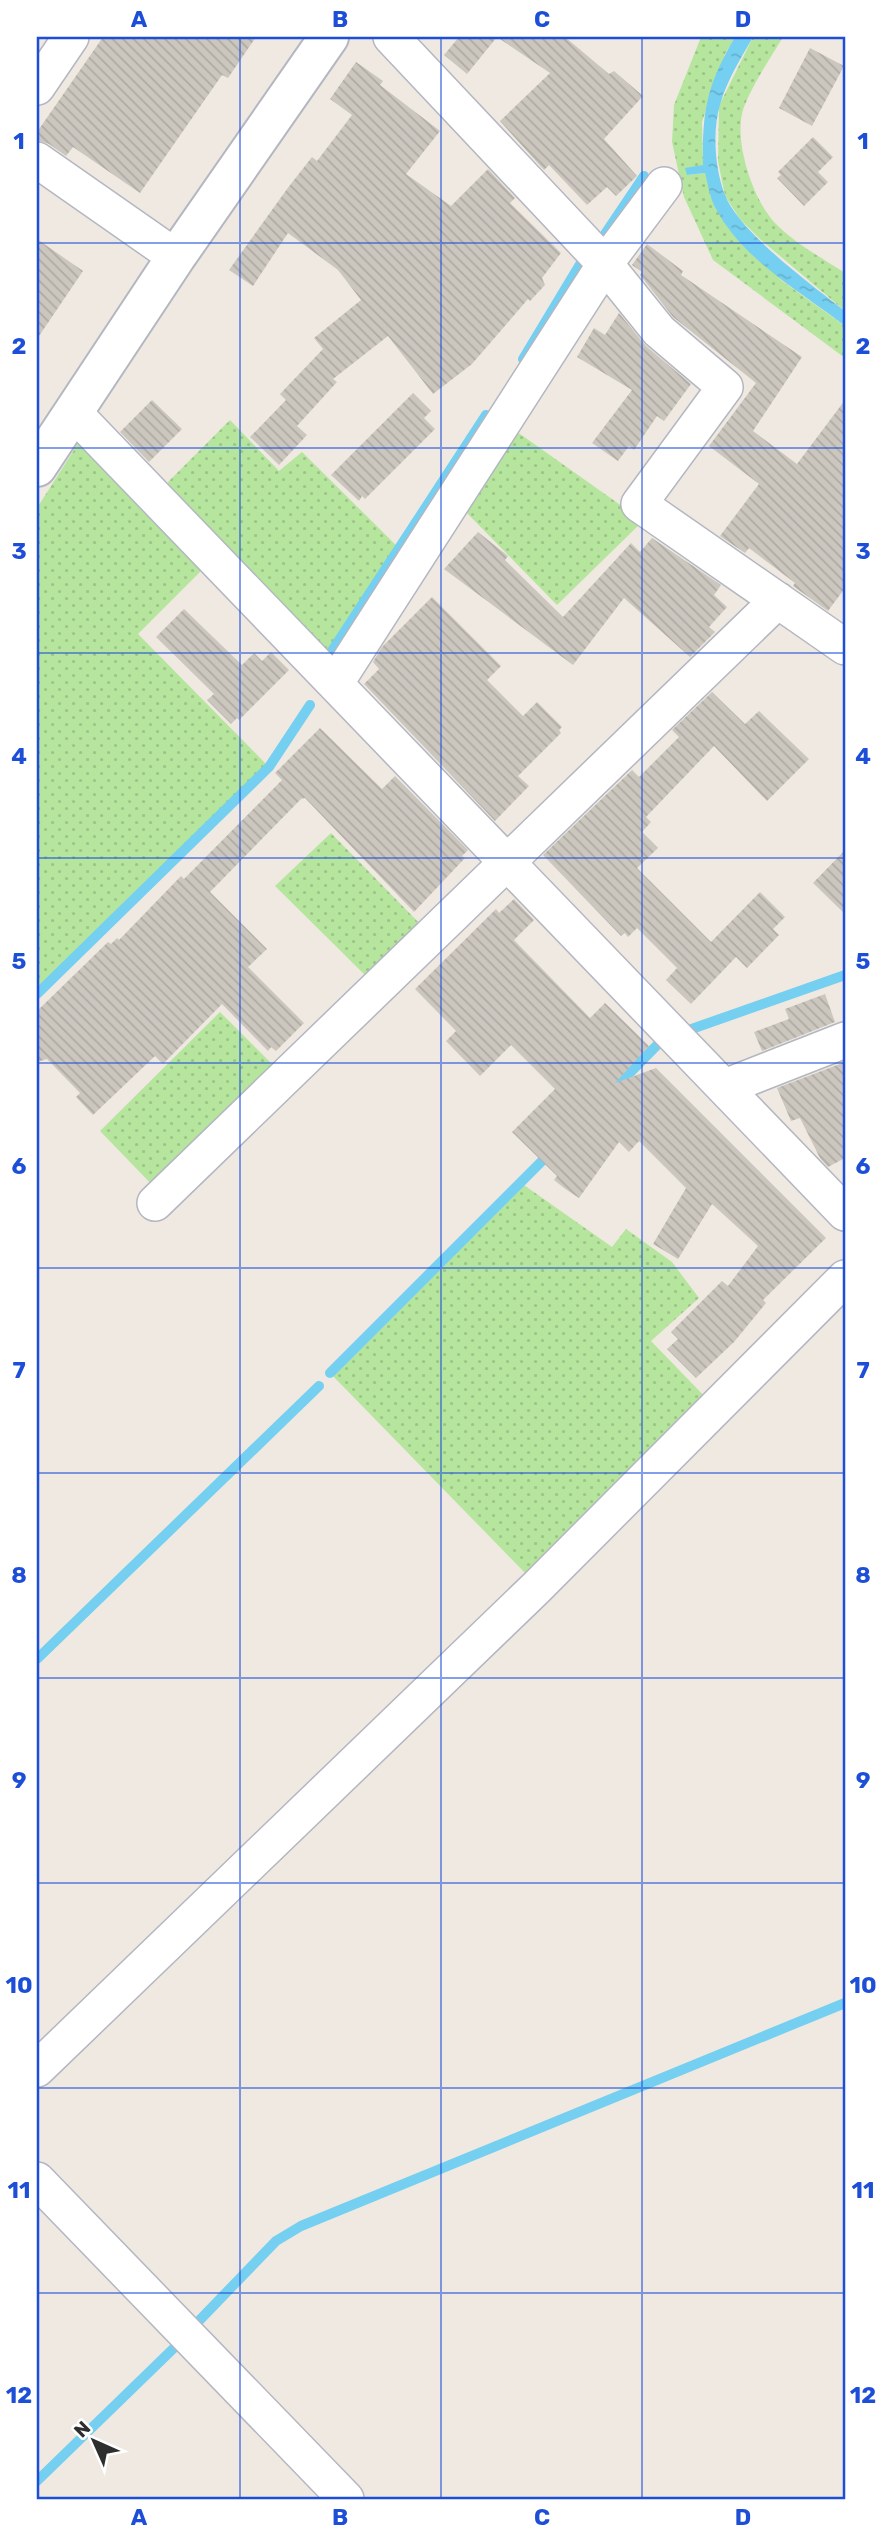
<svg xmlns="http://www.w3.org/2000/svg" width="882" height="2536" font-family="Rubik,sans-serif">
	<defs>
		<pattern id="green-dots" width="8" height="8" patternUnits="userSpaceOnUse" patternTransform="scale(1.75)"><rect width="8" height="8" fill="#b6e59e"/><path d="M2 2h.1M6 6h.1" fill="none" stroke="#9dc588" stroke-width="1.8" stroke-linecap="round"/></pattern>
		<pattern id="water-ripples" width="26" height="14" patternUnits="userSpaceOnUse" patternTransform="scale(1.75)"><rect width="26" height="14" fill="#75cff0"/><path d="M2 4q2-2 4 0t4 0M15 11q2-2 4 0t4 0" fill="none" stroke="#66b2ce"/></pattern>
		<pattern id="building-back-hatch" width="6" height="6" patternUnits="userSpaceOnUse" patternTransform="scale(1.75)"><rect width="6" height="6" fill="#cbc7bf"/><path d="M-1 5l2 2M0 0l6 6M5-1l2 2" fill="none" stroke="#afaba4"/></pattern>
	</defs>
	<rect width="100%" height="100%" fill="#efe9e1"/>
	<path fill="url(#green-dots)" d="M701,37H735L725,54L702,122L703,165L687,175L705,173L716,209L781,280L845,326V358L713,260L684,197L672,142L674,105Z
		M753,37H783C770,59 753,83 744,107C732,138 753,200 775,223C794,243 822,258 845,273V311L760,239L740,219L725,196L718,161L719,106Z
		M230,420L279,471L302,452L409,558L333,670L169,496L168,482Z
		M513,429L643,521L557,605L462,508Z
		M81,439L208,564L138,634L269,767L37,994V508Z
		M331,833L425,929L371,981L275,886Z
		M220,1012L280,1072L158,1191L100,1131Z
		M521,1183L612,1247L626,1229L672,1262L699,1298L651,1341L711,1403L531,1579L330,1373Z"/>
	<path fill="url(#water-ripples)" d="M735,37H753C741,58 727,80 720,105C712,131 715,170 725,195C739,232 813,286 845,311V326C800,291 744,261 716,209C710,199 708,184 705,173L687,175L685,168L703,165C702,110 707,85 735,37Z"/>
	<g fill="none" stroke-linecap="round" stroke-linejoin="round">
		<path stroke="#75cff0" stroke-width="10" d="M605,234L644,176
			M523,359L582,261
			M330,654L486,415
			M37,994L269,767L310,705
			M683,1032L845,975
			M615,1088L664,1038
			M330,1373L550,1153
			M37,1659L319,1386
			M193,2327L276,2241L301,2226L845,2003
			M37,2481L177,2345"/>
	</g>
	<path fill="url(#building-back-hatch)" d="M103,37H256L228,78L222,75L140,193L73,147L66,156L49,144L37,140V132Z
		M459,37H565L609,74L614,71L643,96L604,139L637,176L616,196L607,187L587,205L549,165L544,170L500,121L550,73L497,37L467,74L444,55Z
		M810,48L844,66L812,126L779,108Z
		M356,62L383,81L380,85L440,131L406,174L451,206L488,169L515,198L510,203L561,253L542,278L545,285L530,301L528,299L472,364L433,394L388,336L333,379L337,382L297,426L307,435L279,465L250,437L286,400L280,394L323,349L314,338L361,300L338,270L288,233L253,286L229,270L287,189L312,157L317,161L352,115L330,99Z
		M813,137L833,157L818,172L828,182L804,206L777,178L781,175L778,172Z
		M37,239L83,271L37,339Z
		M647,244L683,271L681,275L802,357L753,431L797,464L845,400V588L828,611L793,586L795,583L749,548L745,553L720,536L759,484L709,446L756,383L673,317L640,275L642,272L632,265Z
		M619,313L646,346L691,384L664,421L657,416L634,450L629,446L618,461L592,443L632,390L577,357L594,328L605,335Z
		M413,393L431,411L424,418L435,429L365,499L362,496L359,501L331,475Z
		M152,400L182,429L149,462L120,432Z
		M478,532L508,556L505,560L563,617L631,543L640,552L652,538L721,585L714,595L727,607L709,627L715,632L690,657L624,598L573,665L444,569Z
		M432,597L501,666L487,680L523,716L537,702L562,727L559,730L561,733L518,776L529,786L495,821L364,684L379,669L373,662L382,647Z
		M184,609L242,665L254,653L262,661L271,652L289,670L239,720L237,718L231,724L207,700L214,694L156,637Z
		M712,692L745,724L759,711L809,759L767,801L714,746L646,817L651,822L642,832L658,848L637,868L711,942L760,892L785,917L773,929L779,935L747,968L736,957L691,1004L666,980L677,968L637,928L628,937L625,933L621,936L543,855L632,770L639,777L679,737L672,730Z
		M320,728L382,789L395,776L468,850L462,856L465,858L414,912L305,798L301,799L210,892L267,949L248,967L304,1023L276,1051L271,1047L268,1051L222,1004L163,1064L155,1056L93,1115L76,1097L80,1093L47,1059L37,1062V1011L108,942L111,944L117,938L119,940L181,876L184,879L282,780L275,773Z
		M845,850V914L813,883Z
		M514,899L534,920L514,940L590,1018L605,1003L649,1046L615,1083L656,1068L826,1238L763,1300L766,1303L734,1342L696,1378L667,1349L678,1339L671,1332L722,1281L728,1286L758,1246L712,1204L678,1259L653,1244L686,1188L639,1141L629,1152L619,1142L579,1198L564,1188L554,1180L557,1176L512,1132L555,1089L511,1045L480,1076L446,1041L456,1031L415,989L496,909L499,913Z
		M825,994L835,1022L762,1051L754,1032L789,1019L785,1009Z
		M845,1062V1158L828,1167L820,1158L800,1118L791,1121L777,1088Z"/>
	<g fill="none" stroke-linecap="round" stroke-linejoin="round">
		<defs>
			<path id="minor" d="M391,37L605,264L659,331L725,387L639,504L845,647
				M37,87L71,37
				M37,160L176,257
				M73,412L845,1213
				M335,684L605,264L664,185
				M725,1087L845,1040
				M155,1203L778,600
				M37,2069L536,1588L845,1278
				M37,2180L346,2499"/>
			<path id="tertiary" d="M37,467L176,257L329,37"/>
		</defs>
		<use href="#minor" stroke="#b4b7c1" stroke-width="38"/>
		<use href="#tertiary" stroke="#b4b7c1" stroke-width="42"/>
		<use href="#minor" stroke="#fff" stroke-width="35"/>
		<use href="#tertiary" stroke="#fff" stroke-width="38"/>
	</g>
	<path fill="none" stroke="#1d4ed8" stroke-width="2" stroke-opacity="0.55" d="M240,37V2499M441,37V2499M642,37V2499M37,243H845M37,448H845M37,653H845M37,858H845M37,1063H845M37,1268H845M37,1473H845M37,1678H845M37,1883H845M37,2088H845M37,2293H845"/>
	<rect width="882" height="2536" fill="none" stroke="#ffffff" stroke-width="77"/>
	<g transform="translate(94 2441) rotate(315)" stroke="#ffffff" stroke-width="5" paint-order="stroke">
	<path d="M0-5L12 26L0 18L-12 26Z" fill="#2e2e2e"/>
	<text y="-10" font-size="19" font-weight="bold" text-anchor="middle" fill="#2e2e2e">N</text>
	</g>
	<rect x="38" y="38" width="806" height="2460" fill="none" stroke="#1d4ed8" stroke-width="2.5"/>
	<g font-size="23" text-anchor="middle" font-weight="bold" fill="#1d4ed8">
		<text x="139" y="27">A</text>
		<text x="340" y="27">B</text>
		<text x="542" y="27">C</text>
		<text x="743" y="27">D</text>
		<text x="19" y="149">1</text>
		<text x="863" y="149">1</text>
		<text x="19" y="354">2</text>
		<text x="863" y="354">2</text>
		<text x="19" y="559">3</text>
		<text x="863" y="559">3</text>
		<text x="19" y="764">4</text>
		<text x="863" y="764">4</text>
		<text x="19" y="969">5</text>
		<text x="863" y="969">5</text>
		<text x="19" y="1174">6</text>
		<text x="863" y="1174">6</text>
		<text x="19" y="1378">7</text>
		<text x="863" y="1378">7</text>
		<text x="19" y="1583">8</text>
		<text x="863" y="1583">8</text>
		<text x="19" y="1788">9</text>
		<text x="863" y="1788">9</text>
		<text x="19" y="1993">10</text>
		<text x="863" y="1993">10</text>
		<text x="19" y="2198">11</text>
		<text x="863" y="2198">11</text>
		<text x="19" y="2403">12</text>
		<text x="863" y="2403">12</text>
		<text x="139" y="2525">A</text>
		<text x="340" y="2525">B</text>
		<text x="542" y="2525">C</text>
		<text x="743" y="2525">D</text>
	</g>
</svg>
